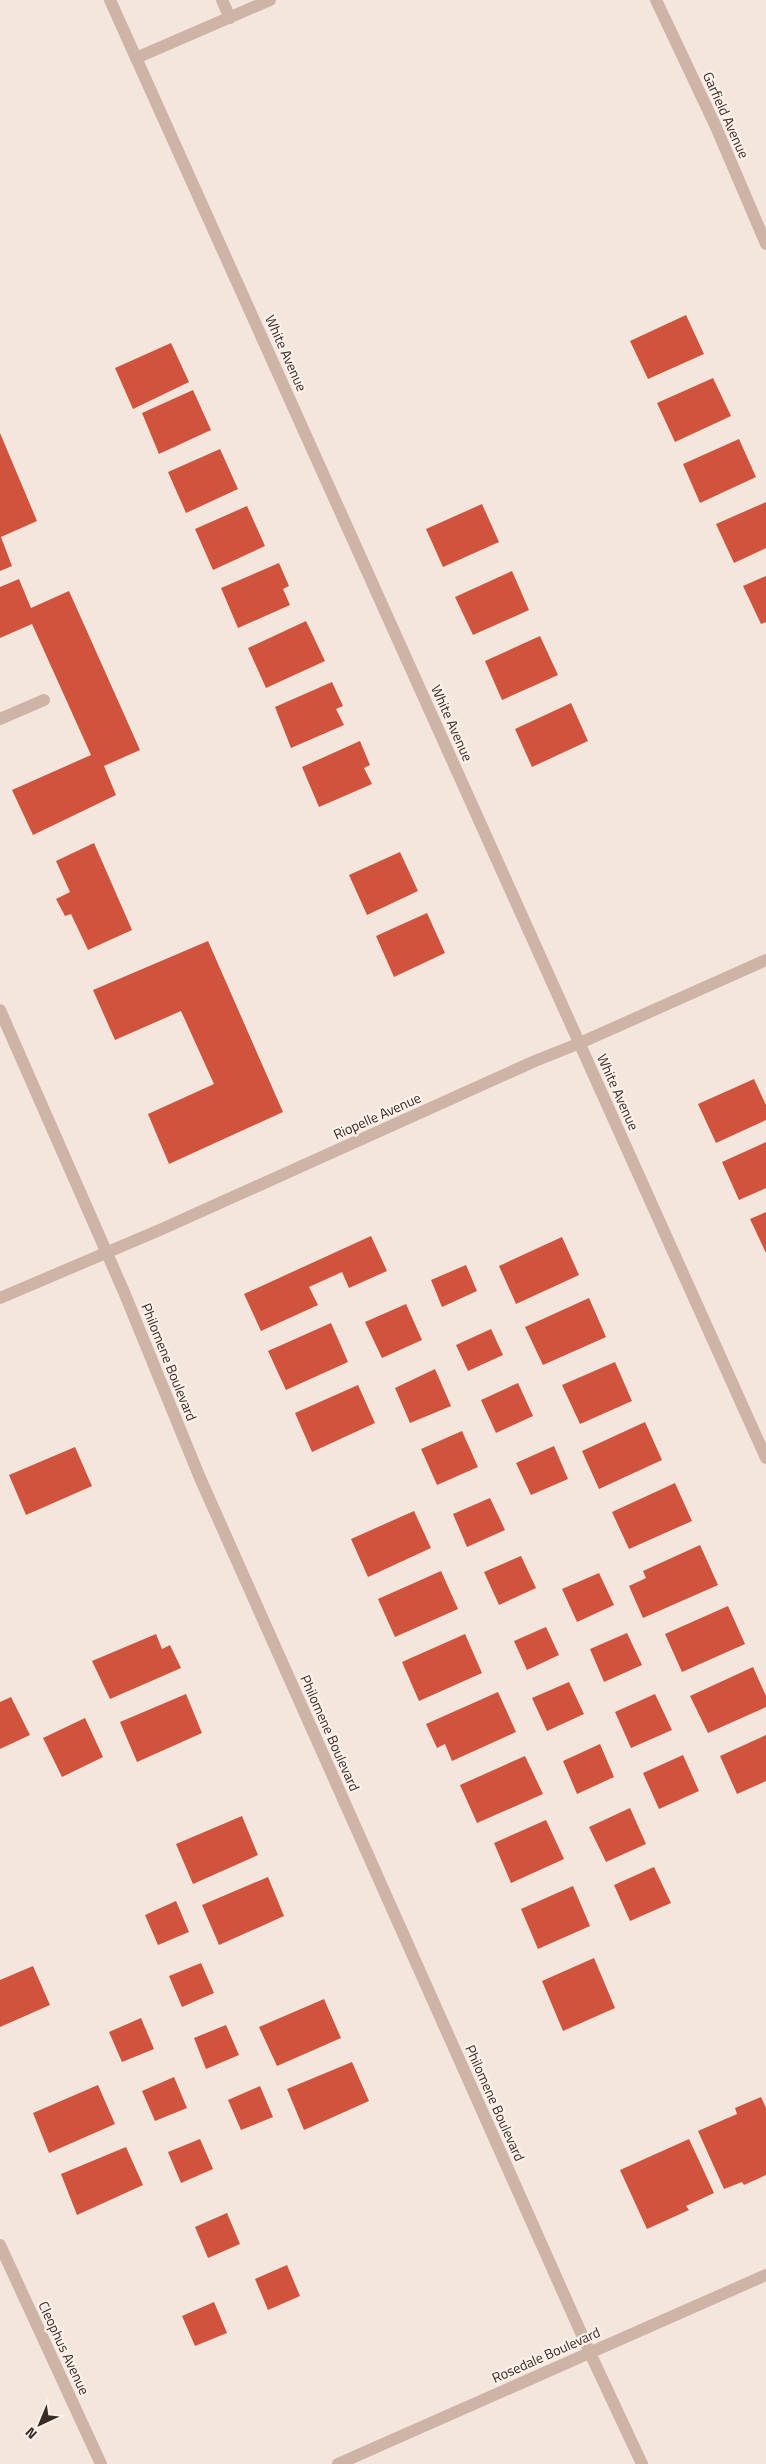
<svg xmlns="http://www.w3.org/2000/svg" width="766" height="2464" font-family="'Titillium Web',sans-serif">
	<rect width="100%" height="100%" fill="#f4e6dc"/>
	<path fill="#d0533e" d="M686,315L704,354L648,379L630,341Z
		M171,343L189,382L133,409L115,368Z
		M713,378L731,416L675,442L657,403Z
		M193,390L211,430L159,454L142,413Z
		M0,433L37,521L1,537L12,566L0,571Z
		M739,439L756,477L700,503L683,464Z
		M220,449L238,489L186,513L168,472Z
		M766,502V548L734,563L716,524Z
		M482,504L499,542L443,567L426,529Z
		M247,506L265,546L213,570L195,529Z
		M279,563L289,586L283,589L290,605L238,628L221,588Z
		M512,571L529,610L473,635L455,597Z
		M766,576V622L761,624L743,586Z
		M19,579L31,608L69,591L140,750L104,766L116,795L33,835L12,790L91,755L32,624L0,638V587Z
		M306,621L325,661L266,688L248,648Z
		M540,636L558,675L502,700L485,661Z
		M332,682L343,706L336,709L344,725L291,748L275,707Z
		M571,703L588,741L532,767L515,729Z
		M360,741L370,765L364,768L372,784L319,807L302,767Z
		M94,843L132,930L88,950L71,914L65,916L56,899L70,892L56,861Z
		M400,852L418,891L367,915L349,875Z
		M427,913L445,953L394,977L376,936Z
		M208,941L283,1112L169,1164L148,1114L214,1084L181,1011L115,1040L93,990Z
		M754,1079L766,1105V1120L716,1143L698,1104Z
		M766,1142V1188L739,1200L722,1162Z
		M766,1212V1253L750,1219Z
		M371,1236L387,1271L349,1288L342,1272L309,1287L318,1305L261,1331L244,1294Z
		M562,1237L579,1275L516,1304L499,1266Z
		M466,1265L477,1291L442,1307L431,1280Z
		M589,1298L606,1337L543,1365L525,1327Z
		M406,1304L422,1340L382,1358L365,1322Z
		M331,1323L348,1362L286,1390L268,1351Z
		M491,1329L503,1355L468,1371L456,1345Z
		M615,1362L632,1401L580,1424L562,1385Z
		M435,1369L451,1406L410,1423L395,1388Z
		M518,1383L533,1416L496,1433L481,1400Z
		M358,1385L375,1423L312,1452L295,1413Z
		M645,1422L662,1460L599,1489L582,1451Z
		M462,1431L478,1467L437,1485L421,1449Z
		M554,1446L568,1479L531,1495L516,1463Z
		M75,1447L92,1486L26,1515L9,1475Z
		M675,1483L692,1521L629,1549L612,1512Z
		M490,1498L505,1530L467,1547L453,1514Z
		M414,1511L431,1548L368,1577L351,1539Z
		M700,1545L718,1585L643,1618L629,1586L646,1578L643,1571Z
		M521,1556L536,1588L499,1605L484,1572Z
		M441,1571L458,1609L395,1637L378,1599Z
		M599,1573L614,1605L577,1622L562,1589Z
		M728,1606L745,1644L682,1672L665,1634Z
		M546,1627L559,1655L527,1670L514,1641Z
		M627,1633L642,1665L604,1682L590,1649Z
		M156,1634L162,1649L170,1645L181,1668L110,1699L92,1661Z
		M465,1634L482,1673L419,1701L402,1662Z
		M753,1667L766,1696V1707L708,1733L690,1696Z
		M569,1682L584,1714L547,1731L532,1698Z
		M498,1692L516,1732L452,1761L445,1744L437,1748L426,1724Z
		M186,1694L202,1733L137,1762L120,1722Z
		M655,1694L672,1730L631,1748L615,1712Z
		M11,1697L30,1735L0,1749V1702Z
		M85,1718L103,1757L62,1777L43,1738Z
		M766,1735V1781L737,1794L720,1756Z
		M600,1744L614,1777L577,1794L563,1761Z
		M683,1755L699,1791L659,1809L643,1773Z
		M525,1756L543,1794L477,1823L460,1785Z
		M630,1808L646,1844L606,1862L589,1827Z
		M242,1816L258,1855L193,1884L176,1844Z
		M546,1820L564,1859L511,1883L494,1843Z
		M654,1867L671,1903L630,1921L614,1885Z
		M268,1877L284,1916L219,1945L202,1905Z
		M573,1886L590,1926L538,1949L521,1909Z
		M176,1901L189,1932L158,1945L145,1915Z
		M594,1958L615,2008L563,2031L542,1981Z
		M201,1963L214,1993L182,2007L169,1976Z
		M33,1966L50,2005L0,2027V1980Z
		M324,1999L341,2038L277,2066L259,2027Z
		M141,2018L154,2049L122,2062L109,2032Z
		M226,2025L239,2055L206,2069L194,2038Z
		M352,2062L369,2101L304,2130L287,2089Z
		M174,2077L187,2108L155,2121L142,2091Z
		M98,2085L115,2124L49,2153L33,2113Z
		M260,2086L273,2117L241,2130L228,2100Z
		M761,2097L766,2108V2175L744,2185L742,2182L724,2189L698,2131L737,2114L735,2108Z
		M200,2139L213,2169L181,2183L168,2152Z
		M689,2139L714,2193L686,2206L689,2210L647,2229L620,2170Z
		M126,2147L143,2185L77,2215L61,2174Z
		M227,2213L240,2244L208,2258L195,2227Z
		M287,2265L300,2296L268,2310L255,2279Z
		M214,2302L227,2333L195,2346L182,2316Z"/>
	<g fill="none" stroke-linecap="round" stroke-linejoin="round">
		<path stroke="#ceb4a6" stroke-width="12" d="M222,0L230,18
			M136,58L270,0
			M0,719L44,700"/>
		<path stroke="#ceb4a6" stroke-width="12" d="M110,0L766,1458
			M656,0L716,127L766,244
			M0,1010L124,1292L200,1478L590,2353L642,2464
			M0,1298L162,1229L535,1061L580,1043L766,960
			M0,2245L101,2464
			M338,2464L766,2275"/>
	</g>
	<g text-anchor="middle" stroke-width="4.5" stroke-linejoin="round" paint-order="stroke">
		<g font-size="14" fill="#392b28" stroke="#fbf1e9">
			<text transform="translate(726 115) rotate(66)" y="5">Garfield Avenue</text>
			<text transform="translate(286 353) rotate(66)" y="5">White Avenue</text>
			<text transform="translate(452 723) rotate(66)" y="5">White Avenue</text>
			<text transform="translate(618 1092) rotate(66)" y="5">White Avenue</text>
			<text transform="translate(377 1116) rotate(-24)" y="5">Riopelle Avenue</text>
			<text transform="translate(169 1362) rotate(68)" y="5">Philomene Boulevard</text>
			<text transform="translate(330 1733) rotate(66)" y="5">Philomene Boulevard</text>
			<text transform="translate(495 2103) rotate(66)" y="5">Philomene Boulevard</text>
			<text transform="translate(64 2348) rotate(65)" y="5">Cleophus Avenue</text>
			<text transform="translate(546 2355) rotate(-24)" y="5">Rosedale Boulevard</text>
		</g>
	</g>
	<g transform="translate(40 2424) rotate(224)" stroke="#fbf1e9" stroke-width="4" paint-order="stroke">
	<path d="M0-4L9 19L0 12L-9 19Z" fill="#392b28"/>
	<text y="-8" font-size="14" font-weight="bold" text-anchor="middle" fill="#392b28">N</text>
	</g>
</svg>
